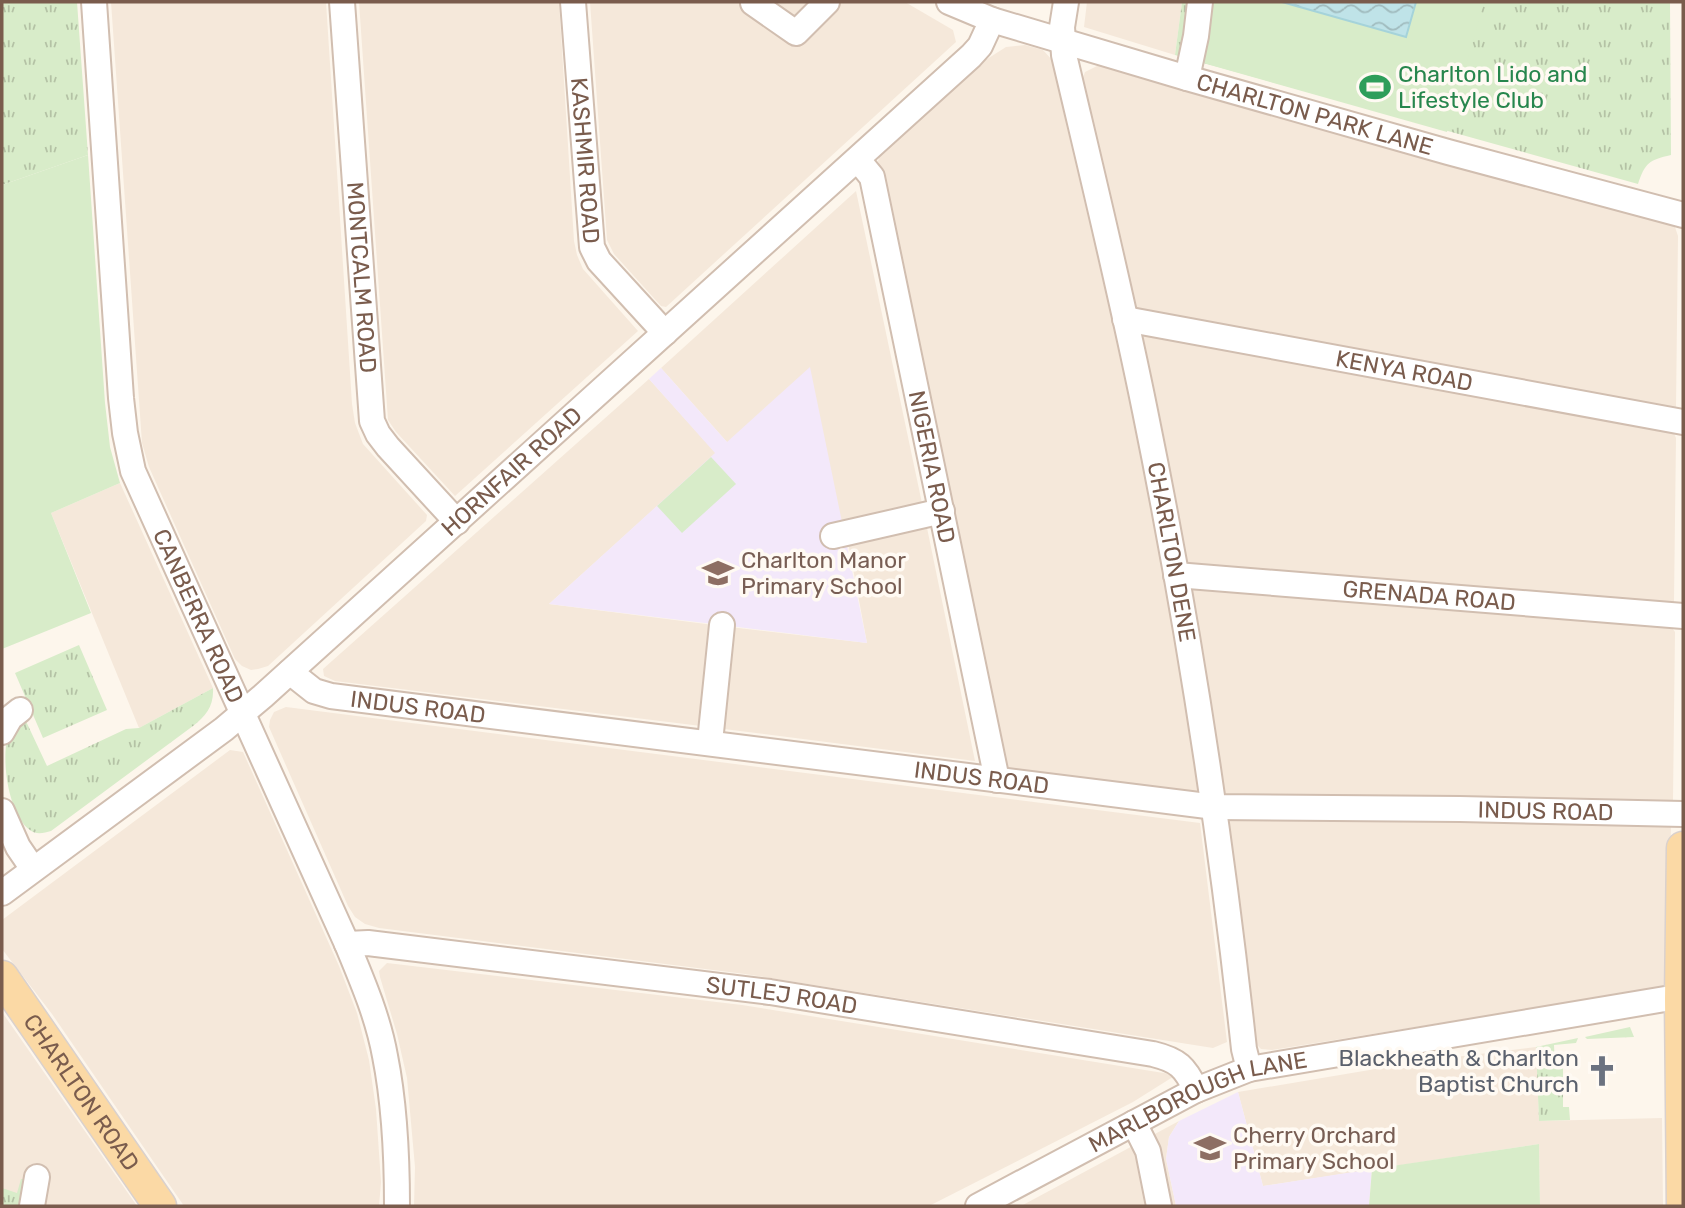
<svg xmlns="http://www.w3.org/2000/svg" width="1685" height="1208" font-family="Rubik,sans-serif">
	<defs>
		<pattern id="grass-tufts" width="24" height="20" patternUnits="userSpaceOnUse" patternTransform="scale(1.75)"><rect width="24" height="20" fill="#d8ecc9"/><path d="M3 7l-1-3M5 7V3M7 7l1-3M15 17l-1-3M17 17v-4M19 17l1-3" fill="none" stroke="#b4c2a5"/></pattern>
		<pattern id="water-waves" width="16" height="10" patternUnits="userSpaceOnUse" patternTransform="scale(1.75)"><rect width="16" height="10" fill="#bfe3e8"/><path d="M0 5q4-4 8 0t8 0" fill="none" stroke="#a0bbbe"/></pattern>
	</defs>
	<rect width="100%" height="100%" fill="#fdf6ec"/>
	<path fill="#f5e8da" d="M111,2H326L352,404L355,423L363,444L427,515L426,521L268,666L258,669L251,670L242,666L235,659L149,467L142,443Z
		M359,2H559L574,241L577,255L583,269L638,331L455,496L396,432L388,420Z
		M590,2H905L953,30L956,42L666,307L661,306L614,254L607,240Z
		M1087,2H1182L1175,55L1084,27Z
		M1025,45L1043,50L1053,61L1100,241L1175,620L1200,793L1005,768L878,161L880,155L984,61L1006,47Z
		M1103,65L1671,225L1675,227L1678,236L1676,408L1673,410L1134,308L1081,83L1085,72L1097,66Z
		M856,191L923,508L844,525L727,442L661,368Z
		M1145,334L1673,431L1676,438L1674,602L1670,605L1187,565L1141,337Z
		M649,379L716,453L549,604L714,625L701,726L335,681L324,676L323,669Z
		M120,483L213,688L139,728L51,513Z
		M926,523L975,761L716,728L730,627L867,643L848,542Z
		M1192,587L1670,625L1675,632L1673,800L1670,803H1638L1635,799L1224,798L1190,589Z
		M286,707L1200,823L1227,1042L1213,1048L745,974L379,928L365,924L355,917L348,906L269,727L270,720L274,712Z
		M230,750L243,752L339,966L357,1013L369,1060L376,1109L381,1182L379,1206H184L52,1014L2,949V920Z
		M1228,814L1671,824L1668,984L1660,988L1272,1050L1261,1049L1253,1041L1226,820Z
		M387,963L742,1005L1176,1075L1133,1102L929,1206H414L415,1167L407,1078L397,1034L380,977L379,971Z
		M2,1012L137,1206H2Z
		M1536,1047L1539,1121L1662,1118L1663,1206H1540L1539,1144L1263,1186L1238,1092L1423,1061Z
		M1179,1121L1169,1137L1166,1159L1176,1206H1021Z"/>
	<path fill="#f3e8fa" d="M810,367L867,643L549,604L715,453L649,379L661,368L727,442Z
		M1238,1092L1263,1186L1372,1169L1369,1206H1176L1166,1159L1169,1137L1179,1121Z"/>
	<path fill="url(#grass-tufts)" d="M2,2H77L88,155L2,185Z
		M1182,2H1670L1671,155C1649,160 1645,163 1638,184L1175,55Z
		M79,645L107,710L43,738L15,673Z
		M213,688C214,706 206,716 193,726L51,831C44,833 36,835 30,830C8,815 0,756 9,733C12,728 19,722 24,717L47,766L126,729L139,728Z
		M1630,1027L1634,1037L1587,1039L1585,1037Z
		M1578,1038L1576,1043L1554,1045L1555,1067L1563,1068V1107H1569L1570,1120L1539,1121L1536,1047Z
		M21,1179H24L27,1206H2V1188L17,1193Z"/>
	<path fill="#d8ecc9" d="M1203,2H1484L1447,132L1196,61Z
		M88,155L105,403L110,447L120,483L51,513L91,613L2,649V185Z
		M711,457L736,484L682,533L657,506Z
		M1539,1144L1540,1206H1369L1372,1169Z"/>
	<path fill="url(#water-waves)" stroke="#a5d3da" stroke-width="2" d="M1282,2H1416L1406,37Z"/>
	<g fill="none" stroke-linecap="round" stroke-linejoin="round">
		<defs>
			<g id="minor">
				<path id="s1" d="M94,2L121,398L125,433L133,471L347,944C362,980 378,1017 385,1056C395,1106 397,1156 397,1206"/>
				<path id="s2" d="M342,2L372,421L378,434L388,447L457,522"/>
				<path id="s3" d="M573,2L592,247L599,261L665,333"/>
				<path id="s4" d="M949,2L992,20L1187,78L1448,152L1683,215"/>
				<path id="s5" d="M1066,2L1062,27L1064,55C1092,174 1121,292 1145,411C1188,622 1221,835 1244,1049L1249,1069"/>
				<path d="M753,3L796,33L827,2"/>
				<path d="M1187,78L1196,36L1200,2"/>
				<path id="s6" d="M858,160L872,177L997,780"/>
				<path id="s7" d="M1125,319L1683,422"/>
				<path d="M833,536L942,511"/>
				<path id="s8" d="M1176,575L1683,616"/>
				<path id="s9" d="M290,672L314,691L331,696L1215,807L1460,809L1683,814"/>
				<path d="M2,732L10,718L20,710"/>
				<path d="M710,742L722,625"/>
				<path d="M2,811L18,847L33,869"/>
				<path id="s10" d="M2,893L224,729L263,696L971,56L980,46L992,20"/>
				<path id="s11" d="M347,944L368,943L770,992L1153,1054C1178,1060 1185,1067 1196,1090"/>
				<path d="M1134,1123L1148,1151L1159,1206"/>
				<path d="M32,1206L37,1177"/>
				<path id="s12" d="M978,1206L1196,1090L1249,1069L1665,999H1681"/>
			</g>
			<g id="major">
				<path id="s13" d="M2,977L160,1206"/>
				<path d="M1683,1206L1681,999L1683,848"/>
			</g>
		</defs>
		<use href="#minor" stroke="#d1beb0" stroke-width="28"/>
		<use href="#major" stroke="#dad1cd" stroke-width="35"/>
		<use href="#minor" stroke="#fff" stroke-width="24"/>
		<use href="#major" stroke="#fbd9a5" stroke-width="32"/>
	</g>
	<defs>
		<symbol id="stadium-bare" viewBox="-9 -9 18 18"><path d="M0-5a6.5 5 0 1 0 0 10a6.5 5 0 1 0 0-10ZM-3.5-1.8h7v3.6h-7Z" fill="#2e9e5b" stroke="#fffaf3" stroke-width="2.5" paint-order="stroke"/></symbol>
		<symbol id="school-bare" viewBox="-9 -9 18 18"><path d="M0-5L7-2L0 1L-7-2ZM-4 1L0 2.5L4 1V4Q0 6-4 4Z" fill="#8d6e63" stroke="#fffaf3" stroke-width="2.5" paint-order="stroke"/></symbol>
		<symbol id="church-bare" viewBox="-9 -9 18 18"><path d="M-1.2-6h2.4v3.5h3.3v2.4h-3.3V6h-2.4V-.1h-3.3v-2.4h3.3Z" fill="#6b7280" stroke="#fffaf3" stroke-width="2.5" paint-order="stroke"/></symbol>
	</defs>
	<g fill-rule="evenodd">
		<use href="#stadium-bare" x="1353" y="65" width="44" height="44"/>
		<use href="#school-bare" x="696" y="551" width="44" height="44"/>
		<use href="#church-bare" x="1580" y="1049" width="44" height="44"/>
		<use href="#school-bare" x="1188" y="1126" width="44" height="44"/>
	</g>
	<g text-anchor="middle" stroke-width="7" stroke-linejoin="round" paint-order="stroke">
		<g font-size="23" fill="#27864d" stroke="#fffaf3" text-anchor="start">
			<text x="1398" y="82">Charlton Lido and<tspan x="1398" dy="26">Lifestyle Club</tspan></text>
		</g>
		<g font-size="23" fill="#7a5c4d" stroke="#fffaf3">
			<text dy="8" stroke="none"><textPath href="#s4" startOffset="383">CHARLTON PARK LANE</textPath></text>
			<text dy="8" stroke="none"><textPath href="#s3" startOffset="159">KASHMIR ROAD</textPath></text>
			<text dy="8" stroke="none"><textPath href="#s2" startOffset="276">MONTCALM ROAD</textPath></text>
			<text dy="8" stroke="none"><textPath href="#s7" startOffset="284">KENYA ROAD</textPath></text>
			<text dy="8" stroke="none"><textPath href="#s6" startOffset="318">NIGERIA ROAD</textPath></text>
			<text dy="8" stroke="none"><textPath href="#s10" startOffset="662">HORNFAIR ROAD</textPath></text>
			<text dy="8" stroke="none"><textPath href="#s5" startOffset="562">CHARLTON DENE</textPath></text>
			<text dy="8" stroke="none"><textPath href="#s8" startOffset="254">GRENADA ROAD</textPath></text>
			<text dy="8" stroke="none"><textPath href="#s1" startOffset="630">CANBERRA ROAD</textPath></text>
			<text dy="8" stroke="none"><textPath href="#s9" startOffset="136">INDUS ROAD</textPath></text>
			<text dy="8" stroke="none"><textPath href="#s9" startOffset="704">INDUS ROAD</textPath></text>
			<text dy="8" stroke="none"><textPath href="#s9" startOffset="1270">INDUS ROAD</textPath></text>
			<text dy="8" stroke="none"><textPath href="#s11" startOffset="438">SUTLEJ ROAD</textPath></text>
			<text dy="8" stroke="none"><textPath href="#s13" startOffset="140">CHARLTON ROAD</textPath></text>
			<text dy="8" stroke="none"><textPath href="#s12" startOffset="245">MARLBOROUGH LANE</textPath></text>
		</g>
		<g font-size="23" fill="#785e54" stroke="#fffaf3" text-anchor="start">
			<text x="741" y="568">Charlton Manor<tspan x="741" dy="26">Primary School</tspan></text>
			<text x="1233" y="1143">Cherry Orchard<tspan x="1233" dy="26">Primary School</tspan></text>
		</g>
		<g font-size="23" fill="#5b616d" stroke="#fffaf3" text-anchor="end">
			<text x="1579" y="1066">Blackheath &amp; Charlton<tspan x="1579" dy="26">Baptist Church</tspan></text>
		</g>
	</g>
	<rect width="1685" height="1208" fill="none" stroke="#7a5c4d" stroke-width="7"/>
</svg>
